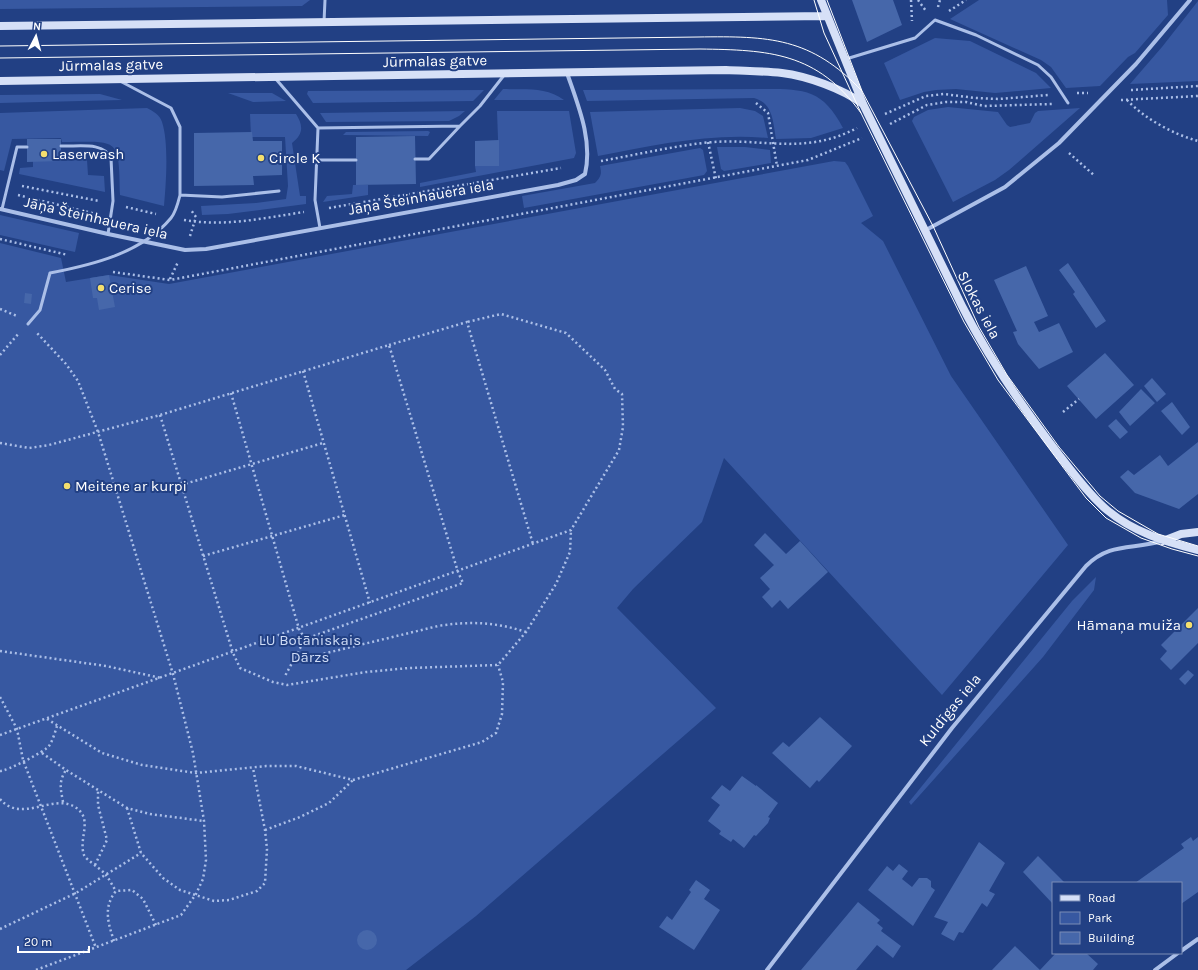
<svg xmlns="http://www.w3.org/2000/svg" width="1198" height="970" font-family="Karla,sans-serif">
	<rect width="100%" height="100%" fill="#224084"/>
	<path fill="#3758a1" d="M0,0H310L302,6L0,9Z
		M979,0H1167L1168,15L1135,53L1128,57L1100,86L1066,88L1051,67L1041,60L950,19Z
		M1198,1V81L1130,84L1162,47Z
		M935,38L970,41L1036,73L1051,88L995,93L956,89L936,90L924,92L900,100L884,63Z
		M503,89C524,90 546,86 564,100H494Z
		M766,89C805,89 823,90 843,128L811,138L776,139C773,122 773,103 754,98L587,101L583,90Z
		M484,90L473,101L313,103L307,94L308,91Z
		M228,93H272L286,101L253,102Z
		M100,94L122,100L0,103V95Z
		M948,107L998,112L1007,125L1010,127L1030,123L1035,113L1038,111L1080,108L1009,170L995,180L953,202L912,121L914,117L928,110Z
		M147,108C153,111 160,115 162,122C169,143 166,184 164,206L120,195C119,136 119,142 62,142L61,138L12,139L4,171L0,170V113Z
		M740,108L755,111L763,116L768,138C708,133 657,145 598,156L590,112Z
		M465,111L459,116L449,121L326,122L320,113Z
		M497,111H569L576,153L574,158L420,187V183L476,172L475,166H499Z
		M250,114H296C303,125 304,134 292,143L300,196H306V204L228,214L202,215L201,206L256,203L286,199L288,186L285,137H251Z
		M428,131L430,132L428,136L343,135L346,132Z
		M745,147L770,150L771,163L724,171L721,169L717,147Z
		M700,148L703,150L707,171L704,175L524,208L522,196L595,183C601,177 602,174 600,166Z
		M87,160L88,175L104,176L105,192L19,174L20,168L33,167V161Z
		M834,161L845,162L848,166L873,216L861,223L883,241L951,376L1068,545L942,695L724,458L702,522L633,589L617,608L716,708L476,916L406,970H0V243L61,258L66,282L109,275L169,284Z
		M353,185H368V195L323,202L327,196L352,194Z
		M0,215L79,233L75,252L0,235Z
		M1096,577L1094,590L1043,657L911,805L909,802L1072,601Z"/>
	<path fill="#4667aa" d="M852,0H893L902,25L867,42Z
		M252,132L253,141H282V175L253,176L254,185L194,186V133Z
		M415,136L416,184L356,185V137Z
		M27,139H61V161L27,162Z
		M499,140V166H475V141Z
		M1068,263L1106,321L1096,328L1073,294L1075,292L1059,270Z
		M1026,266L1048,316L1034,322L1039,332L1059,323L1073,352L1039,369L1018,344L1013,332L1017,331L994,280Z
		M109,275L115,307L99,310L97,298H93L90,278Z
		M25,293L32,294L31,304L24,303Z
		M1105,353L1134,385L1096,419L1067,386Z
		M1152,378L1166,394L1157,402L1144,386Z
		M1141,389L1155,403L1130,426L1119,412Z
		M1172,402L1190,427L1182,435L1161,411Z
		M1116,419L1128,432L1120,439L1108,426Z
		M1198,442V494L1179,509L1135,493L1120,477L1128,470L1134,475L1160,455L1168,466Z
		M765,533L786,554L800,541L828,572L788,609L780,600L772,608L762,597L770,589L760,578L774,565L754,545Z
		M1198,608V643L1171,670L1160,659L1167,651L1161,645Z
		M1188,670L1194,675L1185,685L1179,679Z
		M820,717L852,746L819,782L817,780L810,788L772,753L783,742L789,747Z
		M742,776L756,786V785L778,803L768,817L770,818L768,823L756,836L754,835L744,848L733,839L731,842L719,834L721,831L708,821L720,805L711,798L722,785L730,791Z
		M1191,837L1193,841L1198,837V892L1181,904V883H1135L1184,848L1181,844Z
		M979,842L1005,863L989,891L995,894L987,907L982,903L963,933L959,932L954,941L941,934L948,922L934,917Z
		M1038,856L1065,883H1053V904L1023,872Z
		M899,864L908,871L902,879L912,887L919,878H927L931,881V887L935,890L913,926L868,890L887,866L893,871Z
		M696,880L710,890L704,899L720,910L694,950L659,927L667,916L672,920L691,892L689,890Z
		M858,902L880,920L877,923L883,928L881,931L901,946L893,958L877,945L856,970H801Z
		M357 940a10 10 0 1 1 20 0a10 10 0 1 1-20 0Z
		M1015,946L1040,970L1056,953H1086L1098,964L1093,970H992Z"/>
	<g fill="none" stroke-linecap="round" stroke-linejoin="round">
		<path stroke="#abbfe8" stroke-width="2.5" stroke-dasharray="2 3" stroke-linecap="butt" d="M911,0L912,21
			M918,0L926,11
			M938,7L940,0
			M949,11L966,0
			M1131,90L1198,86
			M1077,93H1088
			M1121,100L1198,96
			M1127,100C1145,119 1173,134 1198,141
			M756,103L768,113L777,166
			M885,114L926,96L944,94L975,98L999,99L1048,95
			M890,124L927,105L946,102H966L984,106L1052,104
			M708,142L716,179
			M1069,153L1095,176
			M601,161C635,155 669,147 703,143C759,136 802,157 857,128
			M22,186L99,201
			M18,195L96,214
			M126,207L156,214
			M329,208L561,168
			M184,220C225,227 264,218 304,212
			M190,236L196,217L191,210
			M0,239L68,255
			M113,272L170,280L808,160L862,138
			M170,279L178,262
			M0,309L17,316
			M389,345L467,322L533,544
			M0,355L19,333
			M303,371L370,603
			M231,393L299,629L305,639
			M1063,412L1079,399
			M160,415L233,653L240,668L273,682L287,685L366,672L409,668L498,665L526,632L556,584L570,552L571,530
			M0,443L29,448L49,445L160,415L389,345L458,572L463,583L305,639L285,676
			M181,485L323,443
			M203,556L345,515
			M0,651L106,666L161,678
			M294,658L310,657L438,626C469,621 496,622 526,632
			M0,697L17,729L23,760L96,948
			M47,719L102,753L142,765L196,773L266,766H296L353,780L482,742L496,733L502,714L503,682L498,665
			M0,735L571,530L619,450L623,427L622,394L615,389L605,370L566,333L501,314L467,322
			M42,753L66,770L127,808L150,814L204,821
			M0,771C5,772 46,751 49,746C53,740 55,732 57,726
			M0,799C21,824 53,793 75,807C94,819 78,838 84,855C87,861 99,867 104,873C109,878 112,885 116,891
			M63,802C61,790 58,782 66,770
			M127,808L141,853L163,878L180,890L214,901L229,900L257,891L265,883L267,849L265,830L253,768
			M265,830L300,817L329,803L353,780
			M95,865L107,840L98,805V791
			M0,929L76,893L141,853
			M114,941C108,923 103,907 116,891L132,890L143,899L156,925
			M36,970L181,915L196,894L203,879L206,860L204,821L193,753L173,674L98,432L78,381L66,364L37,333"/>
		<path stroke="#abbfe8" stroke-width="3" d="M324,22L325,0
			M846,59L915,38L935,20L976,35L1038,65L1051,77L1068,103
			M275,78L318,128L460,126L480,106L505,74
			M120,81L171,108L180,127V195L222,197L279,191
			M318,128L315,200L320,228
			M61,146C77,147 103,141 111,158L113,201L108,234
			M415,159H429L460,126
			M318,160H356
			M2,209L17,147H27
			M28,324L40,310L50,273C92,265 142,253 171,218C176,212 178,203 180,195"/>
		<path stroke="#abbfe8" stroke-width="4" d="M0,209L108,234L185,250L206,249L558,185L576,180L585,174C593,140 578,105 567,73
			M926,230L1005,187L1059,143L1136,64L1190,0
			M1181,951L1198,939
			M767,970L952,728L1086,566C1110,542 1132,550 1162,541
			M1155,970L1178,953"/>
		<path stroke="#d6e0f7" stroke-width="8" d="M821,0L863,104L962,306C989,359 1023,408 1059,455C1074,474 1089,495 1107,510C1133,532 1166,542 1198,550
			M0,26L826,16
			M0,81L726,70C745,71 764,71 782,73C807,76 843,89 863,104
			M1163,541L1181,534L1198,532"/>
		<path stroke="#fff" stroke-width="1" d="M814,0L824,33L861,113L964,322L998,380L1086,498L1106,518L1141,538L1172,549L1198,556
			M827,0L862,91L933,226L979,327L1007,375L1059,447L1100,496L1118,511L1158,534L1198,546
			M0,46L698,37C769,36 811,37 862,91
			M0,58L700,49C769,50 817,52 861,113"/>
	</g>
	<g fill="#f4df6e" stroke="#224084" stroke-width="1.5">
		<circle cx="44" cy="154" r="4"/>
		<circle cx="261" cy="158" r="4"/>
		<circle cx="101" cy="288" r="4"/>
		<circle cx="67" cy="486" r="4"/>
		<circle cx="1189" cy="625" r="4"/>
	</g>
	<g text-anchor="middle" stroke-width="4" stroke-linejoin="round" paint-order="stroke">
		<g font-size="15" fill="#fff" stroke="#224084">
			<text transform="translate(435 61) rotate(-1)" y="5">Jūrmalas gatve</text>
			<text transform="translate(111 65) rotate(-1)" y="5">Jūrmalas gatve</text>
			<text transform="translate(421 197) rotate(-10)" y="5">Jāņa Šteinhauera iela</text>
			<text transform="translate(96 218) rotate(13)" y="5">Jāņa Šteinhauera iela</text>
			<text transform="translate(979 305) rotate(62)" y="5">Slokas iela</text>
			<text transform="translate(950 710) rotate(-51)" y="5">Kuldīgas iela</text>
		</g>
		<g font-size="15" fill="#fff" stroke="#224084" text-anchor="start">
			<text x="52" y="159">Laserwash</text>
			<text x="269" y="163">Circle K</text>
			<text x="109" y="293">Cerise</text>
			<text x="75" y="491">Meitene ar kurpi</text>
			<text x="1181" y="630" text-anchor="end">Hāmaņa muiža</text>
		</g>
		<g font-size="15" fill="#cfdcf6" stroke="#224084">
			<text x="310" y="645">LU Botāniskais<tspan x="310" dy="17">Dārzs</tspan></text>
		</g>
	</g>
	<rect x="1052" y="882" width="130" height="72" fill="#224084" stroke="#7a8cb5"/>
	<rect x="1060" y="895" width="20" height="6" fill="#d6e0f7" stroke="#7a8cb5"/>
	<text x="1088" y="902" font-size="12" fill="#ffffff">Road</text>
	<rect x="1060" y="912" width="20" height="12" fill="#3758a1" stroke="#7a8cb5"/>
	<text x="1088" y="922" font-size="12" fill="#ffffff">Park</text>
	<rect x="1060" y="932" width="20" height="12" fill="#4667aa" stroke="#7a8cb5"/>
	<text x="1088" y="942" font-size="12" fill="#ffffff">Building</text>
	<g transform="translate(36 36) rotate(6)" stroke="#224084" stroke-width="3" paint-order="stroke">
	<path d="M0-3L7 15L0 10L-7 15Z" fill="#ffffff"/>
	<text y="-6" font-size="11" font-weight="bold" text-anchor="middle" fill="#ffffff">N</text>
	</g>
	<path d="M18 946v6h71v-6" fill="none" stroke="#ffffff" stroke-width="2"/>
	<text x="24" y="946" font-size="12" fill="#ffffff" stroke="#224084" stroke-width="3" paint-order="stroke">20 m</text>
</svg>
